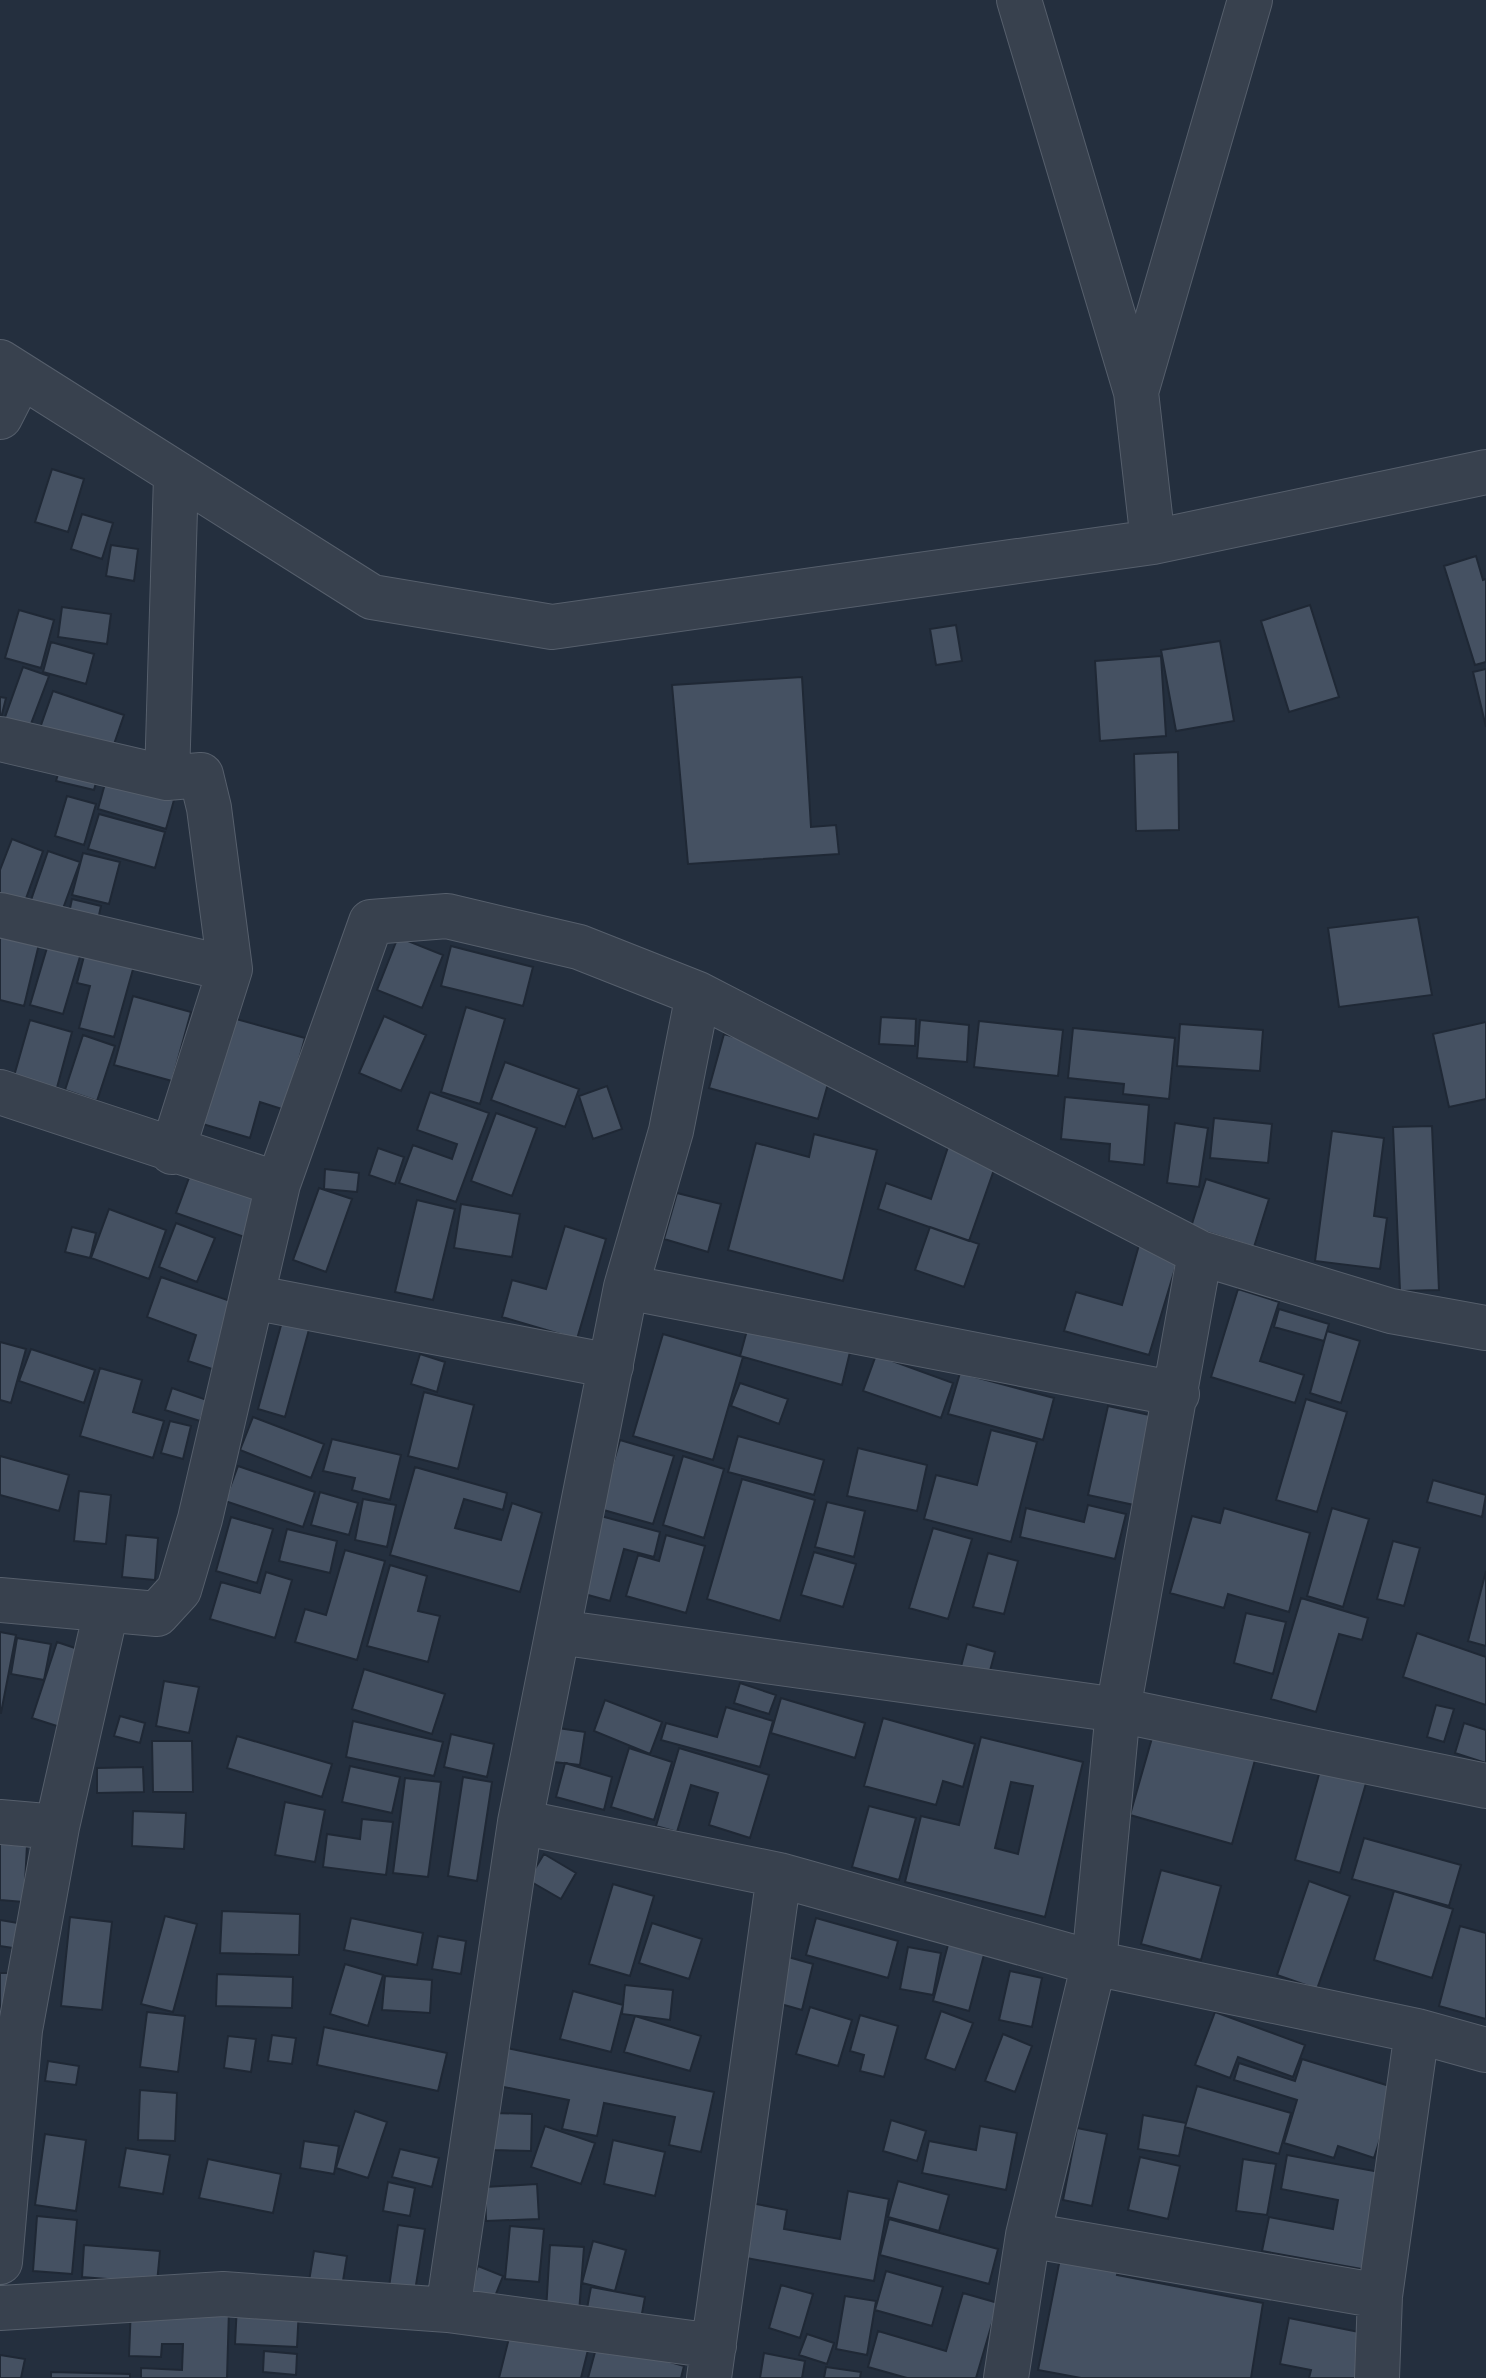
<svg xmlns="http://www.w3.org/2000/svg" width="1486" height="2378" font-family="'Source Sans 3',sans-serif">
	<rect width="100%" height="100%" fill="#242f3e"/>
	<path fill="#455162" stroke="#1f2835" stroke-width="2" fill-rule="evenodd" d="M52,469L84,479L68,532L35,522Z
		M82,514L113,523L102,559L71,549Z
		M111,545L138,549L134,581L106,576Z
		M1476,556L1483,580L1486,579V662L1475,665L1444,566Z
		M1310,605L1339,697L1289,712L1261,621Z
		M62,607L111,614L107,644L58,637Z
		M19,610L54,620L41,668L5,658Z
		M956,625L962,661L936,665L930,629Z
		M1220,641L1234,721L1176,731L1161,650Z
		M51,642L94,654L86,684L43,672Z
		M1161,656L1166,736L1100,741L1095,661Z
		M23,667L49,676L29,729L4,720Z
		M1486,669V727L1473,672Z
		M802,677L811,827L836,825L839,854L688,864L672,685Z
		M53,691L124,715L111,753L40,728Z
		M0,697L6,698L0,722Z
		M1178,752L1179,830L1136,831L1134,754Z
		M64,753L101,764L94,790L56,781Z
		M106,780L174,800L166,829L98,809Z
		M67,796L96,804L84,845L55,836Z
		M99,814L165,832L155,868L88,849Z
		M12,839L43,851L24,904L0,895V870Z
		M48,851L80,862L61,914L30,903Z
		M83,853L120,862L109,904L72,895Z
		M72,899L101,906L96,929L67,922Z
		M1418,917L1432,995L1339,1007L1328,928Z
		M0,935L39,944L24,1006L0,1000Z
		M398,937L443,955L422,1008L377,990Z
		M49,941L82,950L63,1014L30,1005Z
		M88,941L137,955L114,1037L79,1028L90,986L77,983Z
		M451,946L533,967L523,1006L441,986Z
		M133,996L191,1012L172,1081L114,1065Z
		M466,1007L505,1019L480,1104L441,1092Z
		M218,1014L305,1038L285,1110L260,1102L250,1138L189,1120Z
		M384,1016L426,1035L401,1091L359,1073Z
		M881,1017L916,1019L915,1046L879,1044Z
		M30,1020L72,1032L55,1095L12,1083Z
		M920,1020L969,1025L967,1062L917,1058Z
		M979,1021L1063,1030L1058,1076L974,1067Z
		M1486,1022V1099L1449,1107L1433,1034Z
		M1180,1024L1263,1030L1260,1071L1177,1066Z
		M1073,1028L1175,1038L1169,1099L1123,1094L1124,1084L1068,1078Z
		M724,1034L833,1066L818,1119L709,1088Z
		M83,1035L115,1046L97,1101L65,1090Z
		M505,1062L579,1089L565,1127L491,1100Z
		M607,1086L622,1129L593,1139L579,1096Z
		M430,1092L489,1113L456,1202L399,1183L413,1145L452,1159L457,1144L417,1130Z
		M1065,1097L1149,1105L1144,1165L1109,1161L1110,1144L1061,1139Z
		M496,1113L537,1128L512,1196L471,1181Z
		M1214,1118L1272,1124L1268,1163L1210,1158Z
		M1175,1123L1208,1128L1199,1187L1167,1183Z
		M1432,1126L1439,1290L1400,1291L1393,1127Z
		M1332,1131L1384,1138L1374,1216L1387,1218L1380,1269L1315,1261Z
		M814,1134L877,1150L843,1281L728,1250L756,1143L809,1157Z
		M948,1147L996,1164L969,1241L878,1209L886,1183L931,1199Z
		M378,1148L404,1157L395,1184L369,1175Z
		M193,1167L266,1192L250,1239L176,1213Z
		M325,1169L359,1173L357,1192L324,1189Z
		M1206,1179L1269,1199L1254,1247L1191,1227Z
		M319,1188L352,1199L326,1272L293,1260Z
		M677,1193L721,1204L708,1252L664,1239Z
		M417,1200L455,1209L433,1300L395,1292Z
		M461,1204L520,1214L512,1257L454,1248Z
		M109,1209L166,1230L149,1279L91,1258Z
		M176,1223L215,1238L197,1282L159,1267Z
		M565,1226L606,1239L577,1339L502,1317L512,1280L546,1289Z
		M72,1227L96,1233L90,1258L65,1252Z
		M930,1227L979,1244L964,1287L915,1270Z
		M1141,1238L1181,1249L1149,1355L1064,1331L1076,1292L1122,1305Z
		M161,1277L239,1304L215,1370L188,1361L196,1335L147,1317Z
		M1238,1289L1279,1302L1260,1361L1304,1375L1295,1403L1211,1377Z
		M1279,1309L1329,1324L1324,1341L1274,1327Z
		M283,1318L310,1326L285,1417L258,1409Z
		M749,1323L850,1352L842,1385L740,1356Z
		M1327,1331L1360,1341L1341,1403L1310,1393Z
		M663,1334L743,1357L713,1460L633,1436Z
		M0,1342L26,1349L11,1403L0,1400Z
		M31,1349L95,1370L84,1403L19,1381Z
		M420,1354L445,1362L437,1392L411,1384Z
		M876,1355L953,1383L941,1418L863,1391Z
		M100,1368L142,1380L133,1412L164,1421L153,1458L80,1436Z
		M960,1373L1054,1398L1043,1440L948,1414Z
		M740,1383L788,1399L779,1424L731,1406Z
		M172,1388L207,1400L200,1421L165,1410Z
		M424,1392L474,1405L458,1469L408,1456Z
		M1306,1399L1347,1412L1317,1512L1276,1500Z
		M1108,1406L1154,1416L1134,1505L1088,1495Z
		M253,1417L324,1444L311,1478L240,1450Z
		M170,1421L191,1426L183,1459L161,1453Z
		M991,1430L1037,1442L1011,1542L924,1519L936,1475L977,1485Z
		M738,1436L824,1460L814,1495L728,1472Z
		M332,1439L401,1455L390,1500L352,1490L355,1478L323,1471Z
		M620,1440L674,1456L653,1524L600,1509Z
		M858,1448L927,1465L917,1511L847,1496Z
		M0,1456L69,1475L59,1511L0,1495Z
		M683,1456L724,1469L704,1538L663,1525Z
		M238,1466L315,1492L303,1527L225,1501Z
		M415,1467L507,1493L503,1510L464,1499L455,1528L501,1540L512,1503L542,1513L520,1592L390,1555Z
		M742,1479L815,1500L780,1621L707,1599Z
		M1433,1480L1486,1495L1482,1517L1427,1502Z
		M79,1491L111,1495L106,1544L74,1541Z
		M320,1492L358,1503L349,1535L311,1525Z
		M363,1499L396,1505L387,1547L355,1540Z
		M827,1502L865,1511L854,1557L815,1547Z
		M1088,1505L1126,1514L1115,1559L1020,1537L1026,1508L1084,1522Z
		M1224,1508L1310,1533L1289,1612L1228,1594L1224,1608L1170,1593L1192,1516L1220,1523Z
		M1332,1508L1369,1519L1343,1607L1307,1596Z
		M597,1515L660,1532L654,1557L624,1549L610,1601L577,1592Z
		M231,1517L273,1529L257,1583L216,1571Z
		M933,1528L972,1539L948,1619L909,1608Z
		M287,1529L337,1541L330,1573L279,1561Z
		M126,1535L158,1538L155,1580L122,1577Z
		M666,1535L705,1546L686,1613L626,1596L638,1555L659,1561Z
		M1393,1541L1420,1548L1404,1606L1377,1599Z
		M345,1550L385,1561L357,1660L295,1642L305,1609L326,1615Z
		M814,1552L856,1564L843,1607L801,1595Z
		M988,1553L1018,1561L1004,1614L973,1607Z
		M390,1565L427,1576L418,1611L440,1616L428,1662L367,1646Z
		M1486,1571V1646L1468,1641Z
		M266,1572L292,1580L275,1638L210,1619L221,1582L260,1593Z
		M1301,1598L1368,1618L1362,1640L1339,1634L1316,1712L1271,1699Z
		M1246,1613L1286,1622L1273,1674L1234,1663Z
		M0,1632L16,1635L1,1713H0Z
		M1417,1633L1486,1657V1705L1403,1677Z
		M17,1638L51,1644L44,1680L11,1674Z
		M57,1642L84,1651L60,1727L32,1718Z
		M967,1644L995,1652L987,1682L959,1674Z
		M364,1669L445,1694L432,1734L352,1709Z
		M164,1681L199,1687L189,1733L156,1726Z
		M740,1683L776,1695L769,1714L734,1703Z
		M781,1698L865,1723L855,1758L771,1733Z
		M605,1700L662,1722L650,1754L594,1731Z
		M1436,1705L1454,1709L1444,1742L1427,1737Z
		M726,1707L773,1721L760,1767L661,1740L666,1723L717,1737Z
		M120,1716L145,1723L140,1743L114,1736Z
		M883,1718L975,1744L963,1787L943,1781L936,1805L864,1786Z
		M353,1721L443,1742L434,1776L346,1757Z
		M1464,1723L1486,1730V1763L1455,1753Z
		M558,1728L585,1732L580,1765L554,1762Z
		M1154,1731L1255,1760L1232,1844L1130,1815Z
		M451,1734L494,1744L487,1777L444,1767Z
		M237,1736L332,1764L322,1797L227,1768Z
		M981,1737L1083,1762L1045,1917L905,1882L921,1816L959,1825ZM1011,1782L1033,1786L1018,1854L995,1848Z
		M152,1741H192L193,1792H153Z
		M629,1748L672,1762L654,1820L611,1807Z
		M679,1748L769,1775L750,1838L709,1825L718,1793L691,1785L677,1832L656,1826Z
		M1323,1760L1369,1773L1340,1873L1295,1860Z
		M565,1763L612,1777L604,1810L556,1797Z
		M350,1766L400,1777L392,1813L342,1802Z
		M143,1767L144,1792L97,1793V1768Z
		M463,1777L492,1782L477,1881L448,1876Z
		M405,1778L441,1782L428,1877L393,1873Z
		M285,1802L325,1810L315,1862L275,1855Z
		M869,1806L916,1818L899,1880L852,1867Z
		M133,1811L186,1813L184,1849L132,1846Z
		M362,1819L393,1822L386,1875L323,1867L327,1834L360,1839Z
		M1364,1838L1461,1865L1449,1906L1352,1879Z
		M0,1843L27,1845L24,1902L0,1900Z
		M544,1854L576,1873L561,1899L528,1880Z
		M1161,1870L1221,1886L1201,1960L1141,1944Z
		M1309,1881L1350,1896L1317,1989L1277,1975Z
		M613,1884L654,1896L630,1976L589,1964Z
		M1394,1891L1453,1909L1432,1978L1374,1960Z
		M222,1911L300,1914L299,1955L220,1953Z
		M165,1916L197,1924L173,2012L141,2004Z
		M70,1917L112,1922L102,2010L61,2006Z
		M351,1918L423,1933L417,1965L344,1950Z
		M816,1918L898,1941L888,1978L806,1955Z
		M0,1920L18,1923L13,1948L0,1946Z
		M652,1923L702,1939L689,1979L639,1963Z
		M1460,1926L1486,1933V2019L1439,2006Z
		M438,1936L466,1941L461,1974L432,1969Z
		M949,1941L985,1951L969,2011L933,2001Z
		M908,1947L941,1953L933,1995L900,1989Z
		M781,1955L813,1964L802,2010L770,2001Z
		M345,1964L383,1975L368,2026L330,2014Z
		M1010,1971L1042,1978L1032,2027L999,2020Z
		M0,1973H10L12,2007H0Z
		M217,1974L293,1977L292,2008L216,2006Z
		M385,1976L432,1980L430,2013L382,2010Z
		M625,1985L673,1990L670,2020L622,2014Z
		M573,1991L623,2005L611,2052L560,2039Z
		M810,2007L852,2020L838,2066L796,2054Z
		M941,2011L973,2023L955,2070L925,2059Z
		M147,2012L185,2016L178,2072L140,2067Z
		M1215,2012L1305,2045L1293,2077L1238,2057L1230,2078L1195,2065Z
		M860,2015L898,2026L884,2077L860,2071L864,2055L850,2051Z
		M635,2016L701,2036L690,2071L624,2052Z
		M324,2027L447,2053L438,2091L317,2065Z
		M1003,2034L1032,2046L1015,2092L985,2081Z
		M272,2035L296,2038L292,2064L268,2061Z
		M228,2036L256,2039L251,2072L224,2068Z
		M497,2046L714,2092L701,2152L669,2145L675,2117L604,2103L597,2136L562,2129L569,2100L489,2084Z
		M1302,2059L1396,2088L1374,2158L1338,2146L1334,2158L1284,2143L1297,2100L1234,2080L1239,2063L1295,2081Z
		M48,2061L79,2066L76,2085L45,2081Z
		M1197,2086L1291,2113L1279,2154L1185,2127Z
		M140,2090L177,2093L175,2141L138,2140Z
		M355,2111L387,2122L368,2178L336,2168Z
		M495,2113L532,2114L531,2151L493,2150Z
		M1143,2115L1186,2123L1179,2156L1138,2149Z
		M891,2120L926,2131L917,2161L883,2151Z
		M545,2126L595,2143L581,2184L531,2167Z
		M980,2126L1017,2133L1006,2190L922,2173L929,2141L976,2150Z
		M1077,2128L1107,2134L1092,2206L1063,2200Z
		M45,2134L86,2140L76,2211L35,2205Z
		M613,2140L665,2152L655,2196L604,2184Z
		M304,2141L339,2146L334,2174L300,2168Z
		M126,2148L170,2155L163,2194L119,2187Z
		M400,2149L439,2158L432,2187L392,2177Z
		M1287,2155L1385,2173L1367,2270L1262,2251L1269,2217L1333,2229L1338,2200L1281,2189Z
		M1140,2157L1180,2166L1168,2219L1128,2210Z
		M208,2159L281,2174L273,2213L199,2198Z
		M1243,2159L1276,2164L1267,2215L1236,2211Z
		M898,2181L949,2195L939,2231L888,2217Z
		M388,2182L415,2188L410,2216L383,2211Z
		M537,2184L539,2219L486,2221L485,2187Z
		M848,2191L889,2199L874,2281L741,2257L751,2203L787,2210L784,2229L840,2239Z
		M37,2216L77,2220L72,2274L33,2271Z
		M889,2219L998,2249L989,2284L880,2255Z
		M398,2225L425,2229L415,2291L389,2287Z
		M510,2226L544,2229L539,2282L505,2279Z
		M593,2241L626,2250L615,2291L582,2283Z
		M84,2245L160,2251L157,2283L82,2277Z
		M550,2245L584,2247L579,2313L546,2311Z
		M314,2251L347,2256L342,2287L309,2281Z
		M1060,2259L1118,2271L1117,2275L1263,2303L1251,2378H1081L1038,2370Z
		M478,2266L503,2276L492,2304L466,2295Z
		M886,2271L943,2287L932,2326L875,2310Z
		M781,2285L813,2294L800,2338L769,2328Z
		M591,2287L645,2297L639,2330L585,2319Z
		M963,2293L998,2303L976,2378H907L868,2367L878,2331L946,2351Z
		M845,2296L876,2301L867,2355L836,2349Z
		M237,2305L299,2308L297,2347L235,2344Z
		M131,2306L229,2309L227,2378H141V2368L182,2370L183,2344H162L161,2357L129,2356Z
		M1289,2318L1364,2333L1356,2378H1309L1311,2370L1280,2364Z
		M512,2326L589,2346L581,2378H499Z
		M807,2334L834,2343L827,2364L799,2355Z
		M598,2341L684,2366L681,2378H588Z
		M264,2351L297,2354L296,2375L263,2372Z
		M764,2353L805,2361L802,2378H760Z
		M0,2355L25,2359L21,2378H0Z
		M826,2367L861,2372L860,2378H824Z
		M51,2372L130,2374V2378H51Z"/>
	<g fill="none" stroke-linecap="round" stroke-linejoin="round">
		<defs>
			<path id="minor" d="M1019,0L1136,392L1153,542
				M0,362L372,597L552,627L1153,542L1486,472
				M1136,392L1250,0
				M0,417L21,376
				M0,739L167,778L201,775L209,808L230,969L172,1152
				M167,778L176,476
				M0,915L230,969
				M0,1092L278,1184
				M626,1287L1177,1394
				M252,1297L611,1366
				M0,1600L157,1614L179,1590L200,1519L278,1184L371,922L447,916L579,947L698,994L1200,1253L1391,1311L1486,1328
				M558,1632L1118,1710L1486,1786
				M0,1822L57,1827
				M520,1822L779,1875L1094,1963L1417,2031L1486,2050
				M1028,2235L1380,2296
				M0,2262L20,2030L57,1827L106,1611
				M0,2308L223,2294L448,2310L714,2346
				M448,2310L520,1822L626,1287L671,1131L698,994
				M709,2378L779,1875
				M1006,2378L1028,2235L1094,1963L1118,1710L1200,1253
				M1377,2378L1380,2296L1417,2031"/>
		</defs>
		<use href="#minor" stroke="#565f6c" stroke-width="46"/>
		<use href="#minor" stroke="#38414e" stroke-width="44"/>
	</g>
</svg>
